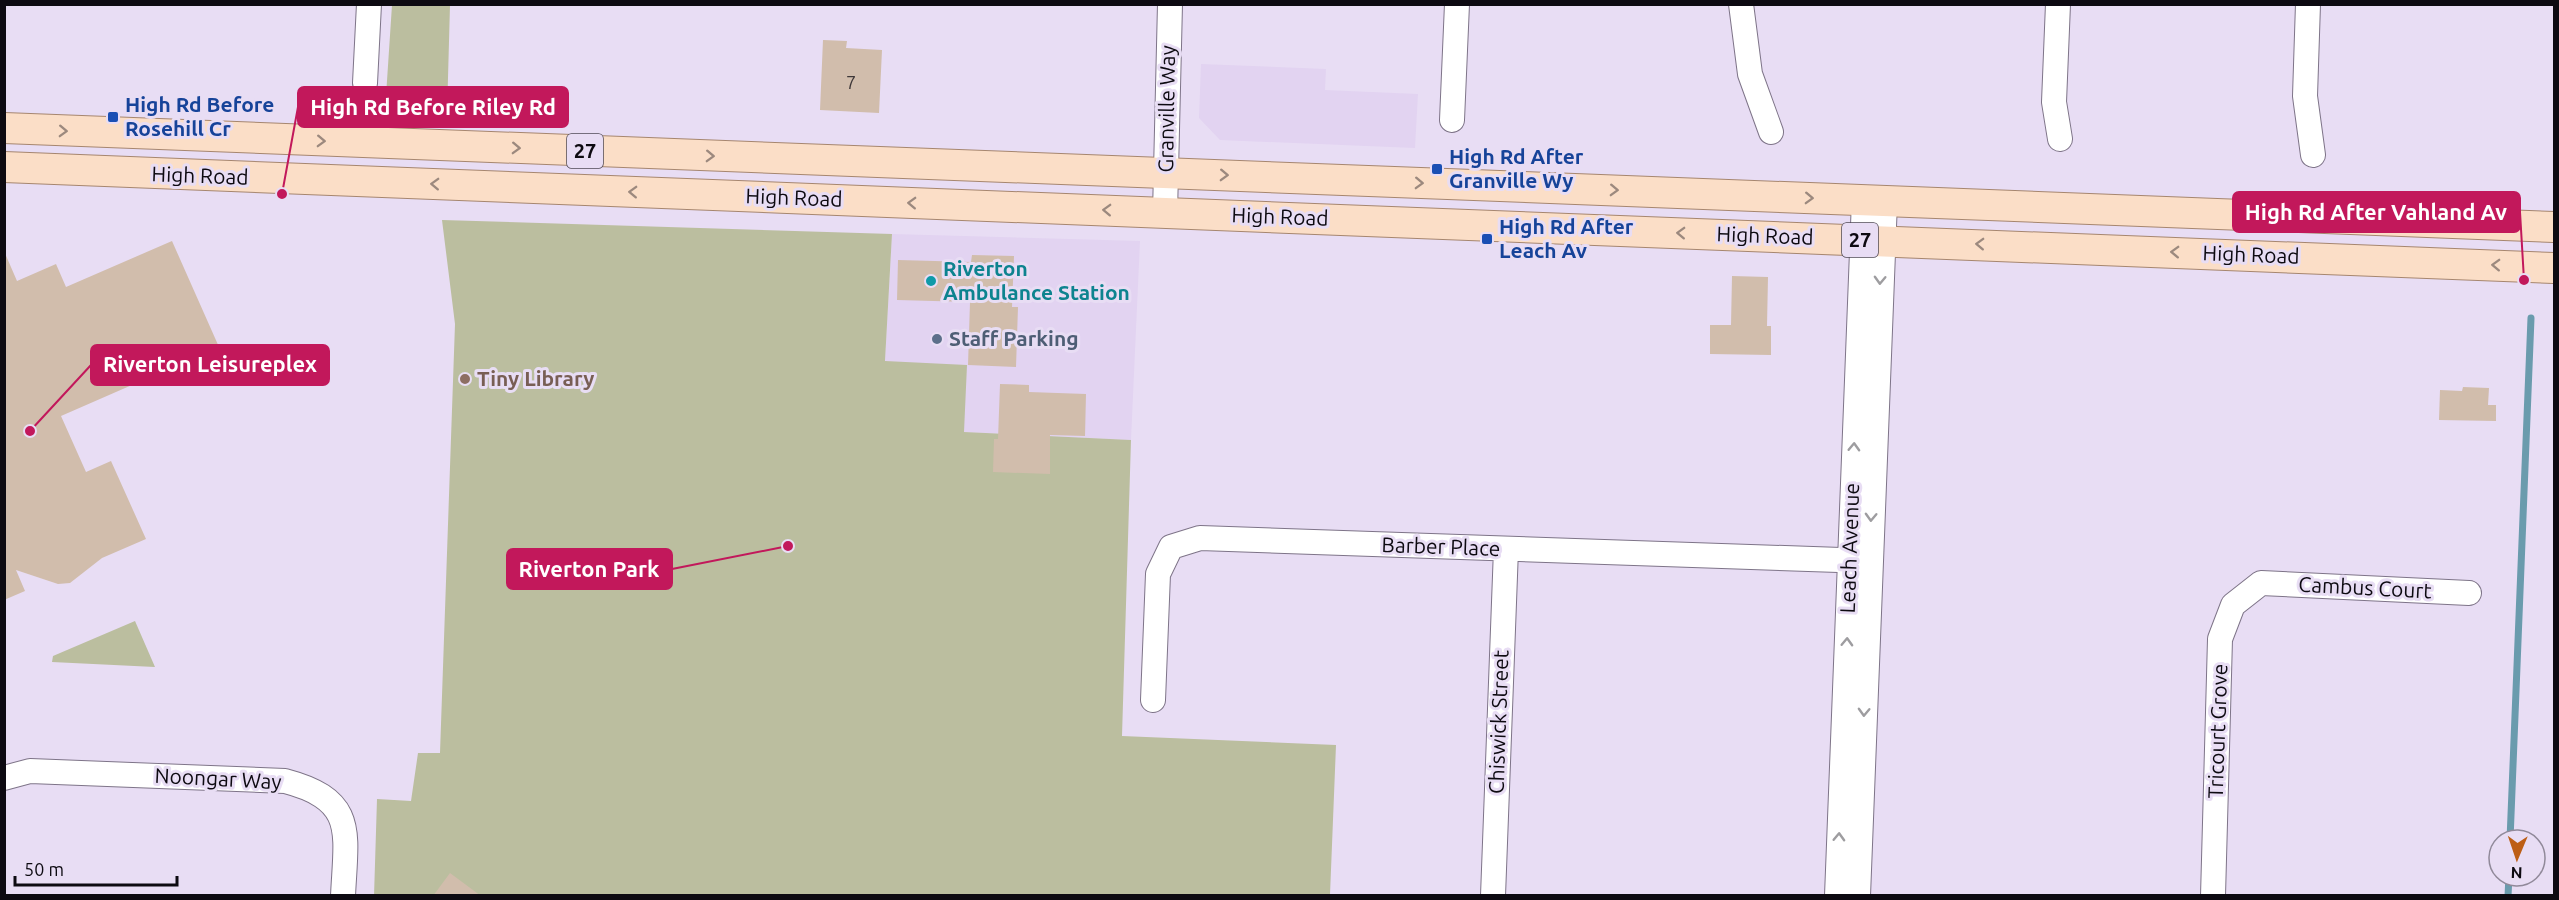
<svg xmlns="http://www.w3.org/2000/svg" width="2559" height="900" font-family="Ubuntu,sans-serif">
	<rect width="100%" height="100%" fill="#e8ddf4"/>
	<path fill="#e2d3f1" d="M1201,64L1326,69L1325,90L1418,94L1415,148L1220,140L1199,118Z
		M892,234L1140,241L1131,440L964,432L885,362Z"/>
	<path fill="#bbbe9f" d="M392,5H450L447,114L385,111Z
		M442,220L892,234L885,361L967,365L964,432L1131,440L1122,736L1336,745L1330,895L374,896L377,799L411,801L418,753H440L455,324Z
		M135,621L155,667L52,662L53,656Z"/>
	<g fill="none" stroke-linecap="round" stroke-linejoin="round">
		<path stroke="#6a9bad" stroke-width="7" d="M2510,840L2531,318
			M2508,896L2509,876"/>
	</g>
	<path fill="#d1bdac" d="M823,40L847,41L846,48L882,50L879,113L820,110Z
		M172,241L219,347L61,416L86,472L111,461L146,539L102,558L70,583L58,584L16,570L25,591L4,600V251L17,281L56,264L66,287Z
		M972,255L1014,256L1012,307H1018L1016,367L968,365L970,302L897,300L898,260L971,262Z
		M1732,276L1768,277L1767,326H1771V355L1710,354V325H1731Z
		M1000,384L1029,385V392L1086,394L1085,436L1050,435V474L993,472L994,439H998Z
		M2463,387L2489,388L2488,405H2496V421L2439,420L2440,390L2462,391Z
		M450,873L481,896H433Z"/>
	<g fill="none" stroke-linecap="round" stroke-linejoin="round">
		<defs>
			<path id="minor" d="M1741,4L1750,74L1771,132
				M2058,4L2054,102L2060,139
				M2308,4L2305,96L2313,155
				M365,83L369,4
				M1452,120L1457,4
				M1165,213L1170,4
				M1153,700L1158,574L1171,547L1200,538L1869,561
				M4,778L30,771L285,781C357,800 346,832 343,896
				M1493,896L1506,549
				M1837,896L1864,200
				M1858,896L1885,201
				M2213,896L2220,639L2233,605L2261,583L2469,593"/>
			<path id="major" d="M4,128L2554,227
				M4,167L2554,268"/>
		</defs>
		<use href="#minor" stroke="#7e7488" stroke-width="26"/>
		<use href="#major" stroke="#a6866f" stroke-width="32"/>
		<use href="#minor" stroke="#fff" stroke-width="24"/>
		<use href="#major" stroke="#fbdec7" stroke-width="30"/>
	</g>
	<defs><path id="oneway-chevron" d="M-2-3.5L2.5 0L-2 3.5" fill="none" stroke-width="1.6" stroke-linecap="round" stroke-linejoin="round" transform="scale(1.5)"/></defs>
	<g stroke="#9c897e">
		<use href="#oneway-chevron" transform="translate(63 131) rotate(2)"/>
		<use href="#oneway-chevron" transform="translate(321 141) rotate(2)"/>
		<use href="#oneway-chevron" transform="translate(516 148) rotate(2)"/>
		<use href="#oneway-chevron" transform="translate(710 156) rotate(2)"/>
		<use href="#oneway-chevron" transform="translate(1224 175) rotate(2)"/>
		<use href="#oneway-chevron" transform="translate(1419 183) rotate(2)"/>
		<use href="#oneway-chevron" transform="translate(435 184) rotate(-178)"/>
		<use href="#oneway-chevron" transform="translate(1614 190) rotate(2)"/>
		<use href="#oneway-chevron" transform="translate(633 192) rotate(-178)"/>
		<use href="#oneway-chevron" transform="translate(1809 198) rotate(2)"/>
		<use href="#oneway-chevron" transform="translate(912 203) rotate(-178)"/>
		<use href="#oneway-chevron" transform="translate(1107 210) rotate(-178)"/>
		<use href="#oneway-chevron" transform="translate(1681 233) rotate(-178)"/>
		<use href="#oneway-chevron" transform="translate(1980 244) rotate(-178)"/>
		<use href="#oneway-chevron" transform="translate(2175 252) rotate(-178)"/>
		<use href="#oneway-chevron" transform="translate(2496 265) rotate(-178)"/>
	</g>
	<g stroke="#9e9da0">
		<use href="#oneway-chevron" transform="translate(1880 280) rotate(92)"/>
		<use href="#oneway-chevron" transform="translate(1854 447) rotate(-88)"/>
		<use href="#oneway-chevron" transform="translate(1871 517) rotate(92)"/>
		<use href="#oneway-chevron" transform="translate(1847 642) rotate(-88)"/>
		<use href="#oneway-chevron" transform="translate(1864 712) rotate(92)"/>
		<use href="#oneway-chevron" transform="translate(1839 837) rotate(-88)"/>
	</g>
	<g fill="#1a4fb4" stroke="#e8ddf4" stroke-width="2">
		<rect x="107" y="111" width="12" height="12" rx="3"/>
		<rect x="1431" y="163" width="12" height="12" rx="3"/>
		<rect x="1481" y="233" width="12" height="12" rx="3"/>
	</g>
	<circle fill="#0f9aa8" stroke="#e8ddf4" stroke-width="2" cx="931" cy="281" r="6"/>
	<circle fill="#5c6f8a" stroke="#e8ddf4" stroke-width="2" cx="937" cy="339" r="6"/>
	<circle fill="#8d6e63" stroke="#e8ddf4" stroke-width="2" cx="465" cy="379" r="6"/>
	<g text-anchor="middle" stroke-width="6" stroke-linejoin="round" paint-order="stroke">
		<g font-size="18" fill="#3e3738">
			<text x="851" y="89">7</text>
		</g>
		<g fill="#e8ddf4" stroke="#4f4955" stroke-width="1.5">
			<rect x="567" y="134" width="36" height="34" rx="4.5"/>
			<rect x="1842" y="223" width="36" height="34" rx="4.5"/>
		</g>
		<g font-size="20" font-weight="bold" fill="#0d0a11">
			<text x="585" y="158">27</text>
			<text x="1860" y="247">27</text>
		</g>
		<g font-size="21" font-weight="bold" fill="#164399" stroke="#e8ddf4" text-anchor="start">
			<text x="125" y="112">High Rd Before<tspan x="125" dy="24">Rosehill Cr</tspan></text>
			<text x="1449" y="164">High Rd After<tspan x="1449" dy="24">Granville Wy</tspan></text>
			<text x="1499" y="234">High Rd After<tspan x="1499" dy="24">Leach Av</tspan></text>
		</g>
		<g font-size="21" fill="#0d0a11" stroke="#e8ddf4">
			<text transform="translate(1167 109) rotate(-89)" y="7">Granville Way</text>
			<text transform="translate(200 176) rotate(2)" y="7">High Road</text>
			<text transform="translate(794 198) rotate(2)" y="7">High Road</text>
			<text transform="translate(1280 217) rotate(2)" y="7">High Road</text>
			<text transform="translate(1765 236) rotate(2)" y="7">High Road</text>
			<text transform="translate(2251 255) rotate(2)" y="7">High Road</text>
			<text transform="translate(1441 547) rotate(2)" y="7">Barber Place</text>
			<text transform="translate(1850 548) rotate(-88)" y="7">Leach Avenue</text>
			<text transform="translate(2365 588) rotate(3)" y="7">Cambus Court</text>
			<text transform="translate(1499 722) rotate(-88)" y="7">Chiswick Street</text>
			<text transform="translate(2218 731) rotate(-88)" y="7">Tricourt Grove</text>
			<text transform="translate(218 779) rotate(3)" y="7">Noongar Way</text>
		</g>
		<g font-size="21" font-weight="bold" fill="#0d838f" stroke="#e8ddf4" text-anchor="start">
			<text x="943" y="276">Riverton<tspan x="943" dy="24">Ambulance Station</tspan></text>
		</g>
		<g font-size="21" font-weight="bold" fill="#4e5e75" stroke="#e8ddf4" text-anchor="start">
			<text x="949" y="346">Staff Parking</text>
		</g>
		<g font-size="21" font-weight="bold" fill="#785e54" stroke="#e8ddf4" text-anchor="start">
			<text x="477" y="386">Tiny Library</text>
		</g>
	</g>
	<path fill="none" stroke="#c2185b" stroke-width="2" d="M282 194L298 107M2524 280L2520 212M30 431L91 365M788 546L672 569"/>
	<g fill="#c2185b" stroke="#e8ddf4" stroke-width="2">
		<circle cx="282" cy="194" r="6"/>
		<circle cx="2524" cy="280" r="6"/>
		<circle cx="30" cy="431" r="6"/>
		<circle cx="788" cy="546" r="6"/>
	</g>
	<g fill="#c2185b" stroke="#c2185b" stroke-width="2">
		<rect x="298" y="87" width="270" height="40" rx="6"/>
		<rect x="2233" y="192" width="287" height="40" rx="6"/>
		<rect x="91" y="345" width="238" height="40" rx="6"/>
		<rect x="507" y="549" width="165" height="40" rx="6"/>
	</g>
	<g font-size="22" text-anchor="middle" font-weight="bold" fill="#fff">
		<text x="433" y="115">High Rd Before Riley Rd</text>
		<text x="2376" y="220">High Rd After Vahland Av</text>
		<text x="210" y="372">Riverton Leisureplex</text>
		<text x="589" y="577">Riverton Park</text>
	</g>
	<rect width="2559" height="900" fill="none" stroke="#0d0a11" stroke-width="12"/>
	<g transform="translate(2517 858) rotate(182)"><circle r="28" fill="#e8ddf4" stroke="#908999" stroke-width="1.5"/>
	<path d="M0-4.5L10 22L0 15L-10 22Z" fill="#bd5e15"/>
	<text y="-9" font-size="16" font-weight="bold" text-anchor="middle" fill="#0d0a11">N</text>
	</g>
	<path d="M15 876v9h162v-9" fill="none" stroke="#0d0a11" stroke-width="3"/>
	<text x="24" y="876" font-size="18" fill="#0d0a11" stroke="#e8ddf4" stroke-width="4.5" paint-order="stroke">50 m</text>
</svg>
